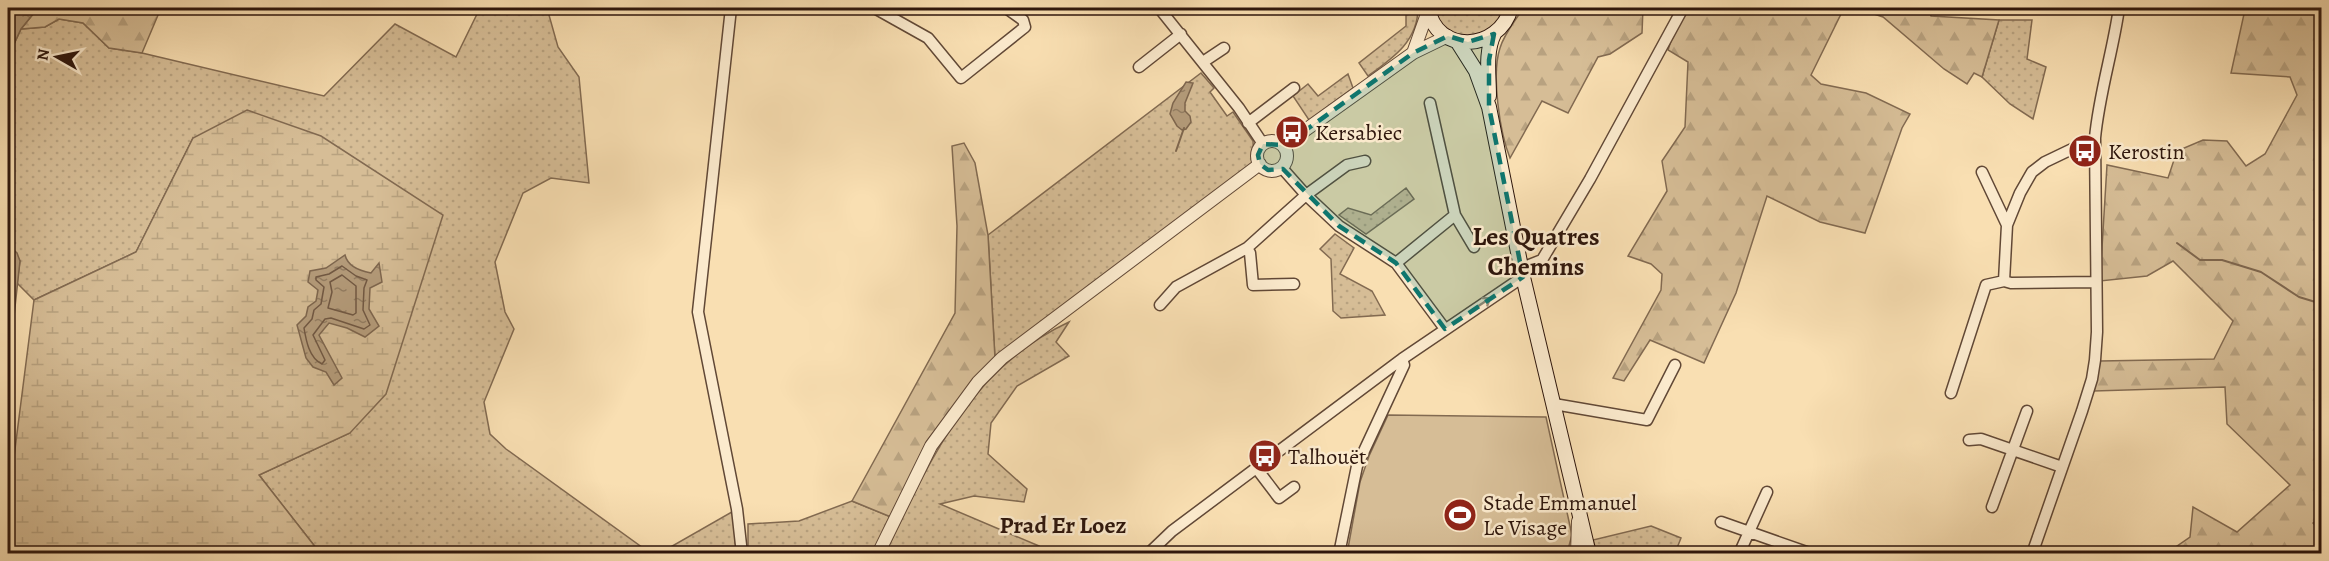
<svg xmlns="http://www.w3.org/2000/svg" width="2329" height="561" font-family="Alegreya,serif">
	<defs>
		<pattern id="grass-dots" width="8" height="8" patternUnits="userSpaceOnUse" patternTransform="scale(1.5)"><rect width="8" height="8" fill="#d6bd96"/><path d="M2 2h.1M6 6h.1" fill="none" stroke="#b8a280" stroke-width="1.8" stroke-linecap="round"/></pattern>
		<pattern id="forest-firs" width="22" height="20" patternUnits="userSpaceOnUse" patternTransform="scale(1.5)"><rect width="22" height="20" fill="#d6bd96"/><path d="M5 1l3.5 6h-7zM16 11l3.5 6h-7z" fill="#b8a280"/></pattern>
		<pattern id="wetland-marsh" width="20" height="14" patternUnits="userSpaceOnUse" patternTransform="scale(1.5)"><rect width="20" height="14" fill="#d6bd96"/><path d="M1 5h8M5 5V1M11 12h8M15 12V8" fill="none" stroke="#b8a280"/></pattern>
		<pattern id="water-ripples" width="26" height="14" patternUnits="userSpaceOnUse" patternTransform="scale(1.5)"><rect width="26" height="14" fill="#b49b7a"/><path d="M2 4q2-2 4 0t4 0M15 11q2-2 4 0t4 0" fill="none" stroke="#937d62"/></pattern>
	</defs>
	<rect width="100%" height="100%" fill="#f9dfb2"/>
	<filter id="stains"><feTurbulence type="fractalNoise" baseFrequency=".00333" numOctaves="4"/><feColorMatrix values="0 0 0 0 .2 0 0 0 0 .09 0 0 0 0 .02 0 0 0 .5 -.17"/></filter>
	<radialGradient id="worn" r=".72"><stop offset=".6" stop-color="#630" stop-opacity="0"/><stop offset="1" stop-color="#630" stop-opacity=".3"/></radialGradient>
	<path fill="url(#grass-dots)" stroke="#826a51" stroke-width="1.5" d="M480,8H547L558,47L579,77L589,183L551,178L523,193L495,262L505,312L514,329L484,402L490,434L506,449L650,553H320L259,475L350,433L193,138L136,252L34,300L17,283L20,261L8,239V57L21,29L45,27L59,19L83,23L109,48L142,53L324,96L395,24L456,57Z
		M1407,8H1418C1418,41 1393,58 1368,76L1359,63L1406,26V12Z
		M1433,8H1504C1497,32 1467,46 1446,28C1439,23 1437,15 1433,8Z
		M1999,20H2032L2027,59L2046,67L2033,119L2010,104L1982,77Z
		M1201,73L1214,88L1210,92L1227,116L1233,112L1253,141L1254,162L995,358L988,235Z
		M1348,74L1353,88L1309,120L1293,96L1308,84L1318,96Z
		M1406,188L1414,199L1366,234L1339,215L1348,208L1371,215Z
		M1335,234L1354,248L1340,274L1372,291L1385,315L1341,318L1333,311L1331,259L1320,249Z
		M1069,322L1056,342L1069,356L1017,386L991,423L988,454L1027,489L1024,502L974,496L940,504L1039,546L1036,553L885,554C929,461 970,368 1069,322Z
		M852,501L891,517L873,553L748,554V524L799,521Z
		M737,509L742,553H660Z
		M1651,526L1681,538L1675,553H1597L1593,540Z"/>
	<path fill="url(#forest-firs)" stroke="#826a51" stroke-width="1.5" d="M38,8H161L142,53L109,48L83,23L59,19L45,27L21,29Z
		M1523,8H1643L1642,33L1610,54L1598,57L1568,113L1542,101L1510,158C1500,133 1491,75 1500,48C1504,34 1516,20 1523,8Z
		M1683,8H1844L1811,75L1821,84L1866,93L1910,114L1902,128L1865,233L1820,222L1767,196L1736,293L1704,363L1650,340L1624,381L1613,378L1661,290L1662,274L1651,264L1628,256L1667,191L1662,161L1685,127L1688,62L1668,50L1678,19Z
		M1856,8H1929L1931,16L1999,20L1982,77L1974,73L1967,84L1944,69L1883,17Z
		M2261,8L2321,15L2322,515L2313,523L2321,531V553H2167L2190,537L2193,507L2237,532L2290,485L2227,424L2225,387L2094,391L2100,361L2214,359L2233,321L2173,261L2147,276L2100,281L2107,165L2168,178L2177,151L2203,140L2227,141L2246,166L2265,154L2297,95L2290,77L2231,73L2244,14Z
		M964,143L975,163L988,235L995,358L972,382L927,441L891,517L852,501L955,313L957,226L952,146Z"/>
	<path fill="url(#wetland-marsh)" stroke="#826a51" stroke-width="1.5" d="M247,110L321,136L443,215L386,394L350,433L259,475L320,553L8,554V504L34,300L136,252L193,138Z"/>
	<path fill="#d6bd96" stroke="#826a51" stroke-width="1.5" d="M1388,415L1546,417L1572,535L1567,553L1347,554L1360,482L1369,456Z"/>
	<path fill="url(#water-ripples)" stroke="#7e664e" stroke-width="1.5" d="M8,8H38L21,29L8,57Z
		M1186,82L1193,83L1185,103V111L1190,116L1191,122L1186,129L1182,130L1177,126L1170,114L1173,103Z
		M8,245L17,253L20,261L8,371Z
		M345,255C348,267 360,271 371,273L379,263L382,282L370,288L369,309L379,326L365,337L347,328L329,323L319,335L342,378L334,385L326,372L313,367L306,358L297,325L306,316L308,307L316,301L318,290L308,282L310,271L326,268Z"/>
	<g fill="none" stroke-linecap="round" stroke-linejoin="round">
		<path stroke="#715843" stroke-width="1.5" d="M8,253L14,262L8,315
			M342,266L356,276L367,280L364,288L363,310L370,325L364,329L331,318L325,319L313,335L325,360L322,364C309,358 306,340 304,328L312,319L314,310L321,304L324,287L316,280V277L329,274Z
			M342,275L356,286V313L353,315L328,308L332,292L330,282Z"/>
		<path stroke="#7e664e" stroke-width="2" d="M1176,151L1184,128
			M2177,243L2200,260H2222L2261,272L2299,297L2322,304"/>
		<defs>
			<path id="minor" d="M731,8L698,312L737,509L742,554
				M878,8V10L928,38L961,78L1025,27L1023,20L1006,8
				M1159,8L1239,108L1263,144
				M1203,62L1224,48
				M1139,67L1181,34
				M1248,123L1294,88
				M1282,168L1306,195L1339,226L1396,263L1445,329
				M1982,172L2007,225
				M1455,215L1474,247
				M1247,248L1250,253L1253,285L1294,284
				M1396,263L1455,215L1430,103
				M1524,267L1542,260L1590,179L1683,8
				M2004,281L2011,283L2096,282
				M1160,305L1176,287L1247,248L1306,195L1347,165L1365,161
				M1951,393L1986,285L2004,281L2007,225L2020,193L2032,172L2045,162L2095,138
				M1554,404L1647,420L1675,365
				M1969,440L1981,439L2062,467
				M1257,469L1279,498L1294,487
				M1992,507L2027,411
				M1721,522L1812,554
				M1148,554L1172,531L1402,359L1523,277
				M1339,554L1357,466L1404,365L1402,359
				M1739,554L1767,492
				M2032,554L2082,411L2092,379L2095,360L2097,332L2095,138C2099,94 2113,51 2119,8"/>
			<path id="tertiary" d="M1413,53L1428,11
				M1257 156a15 15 0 1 1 30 0a15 15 0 1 1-30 0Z
				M1283,146L1413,53L1448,36
				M878,554L931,446L978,382L1002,358L1260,164
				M1577,554L1578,521"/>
			<path id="secondary" d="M1428,8C1436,55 1499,52 1511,8
				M1457,41L1476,71L1489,107L1523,277L1589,554
				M1489,96C1489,76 1485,52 1494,34"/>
		</defs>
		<use href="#minor" stroke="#614836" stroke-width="13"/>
		<use href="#tertiary" stroke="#614836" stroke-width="14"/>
		<use href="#secondary" stroke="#2e160c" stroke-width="16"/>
		<use href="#minor" stroke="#fbeacd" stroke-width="10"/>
		<use href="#tertiary" stroke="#fbeacd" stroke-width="12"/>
		<use href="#secondary" stroke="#fbeacd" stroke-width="14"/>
	</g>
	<defs><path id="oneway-shaft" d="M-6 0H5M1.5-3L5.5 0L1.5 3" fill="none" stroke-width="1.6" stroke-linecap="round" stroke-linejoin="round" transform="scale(1.5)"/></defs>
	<use stroke="#9f8b76" href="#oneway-shaft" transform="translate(1483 303) rotate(-34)"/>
	<path fill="#0f766e" fill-opacity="0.2" stroke="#0f766e" stroke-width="4.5" stroke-dasharray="12 8" stroke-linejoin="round" d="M1494,34L1489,60V107L1523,277L1445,329L1396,263L1339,226L1283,169L1268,170L1260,164L1258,155L1263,144L1285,145L1413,53L1448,36L1468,42Z"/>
	<defs>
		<symbol id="bus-disc" viewBox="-11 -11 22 22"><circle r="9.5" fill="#8f2418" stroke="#fbeacd"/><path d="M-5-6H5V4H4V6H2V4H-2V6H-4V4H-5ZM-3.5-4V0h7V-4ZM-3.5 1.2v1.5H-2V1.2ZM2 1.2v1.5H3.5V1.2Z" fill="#fff"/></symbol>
		<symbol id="stadium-disc" viewBox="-11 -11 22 22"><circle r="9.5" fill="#8f2418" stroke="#fbeacd"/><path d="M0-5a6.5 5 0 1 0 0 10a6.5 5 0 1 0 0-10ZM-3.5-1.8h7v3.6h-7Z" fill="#fff"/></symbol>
	</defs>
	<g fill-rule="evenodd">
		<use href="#bus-disc" x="1273" y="113" width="38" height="38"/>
		<use href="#bus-disc" x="2066" y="132" width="38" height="38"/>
		<use href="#bus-disc" x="1246" y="437" width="38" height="38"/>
		<use href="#stadium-disc" x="1441" y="496" width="38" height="38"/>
	</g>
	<g text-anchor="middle" stroke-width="5" stroke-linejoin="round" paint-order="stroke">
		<g font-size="22" fill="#2e160c" stroke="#fbeacd" text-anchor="start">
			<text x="1315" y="140">Kersabiec</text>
			<text x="2108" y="159">Kerostin</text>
			<text x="1288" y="464">Talhouët</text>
			<text x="1483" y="510">Stade Emmanuel<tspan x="1483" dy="25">Le Visage</tspan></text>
		</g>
		<g font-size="24" font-weight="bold" fill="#2e160c" stroke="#fbeacd">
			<text x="1063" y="533">Prad Er Loez</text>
		</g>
		<g font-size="26" font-weight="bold" fill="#2e160c" stroke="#fbeacd">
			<text x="1536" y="245">Les Quatres<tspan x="1536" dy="30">Chemins</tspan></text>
		</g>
	</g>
	<rect width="2329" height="561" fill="none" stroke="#f9dfb2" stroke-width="30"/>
	<rect x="9" y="9" width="2311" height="543" fill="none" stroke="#2e160c" stroke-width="3"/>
	<rect x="15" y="15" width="2299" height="531" fill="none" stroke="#2e160c" stroke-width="1.5"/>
	<g transform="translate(57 57) rotate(279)" stroke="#fbeacd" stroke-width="4.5" paint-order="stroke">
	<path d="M0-4.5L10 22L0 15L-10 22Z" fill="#2e160c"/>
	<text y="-9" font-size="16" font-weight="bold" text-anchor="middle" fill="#2e160c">N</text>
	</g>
	<rect width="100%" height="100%" filter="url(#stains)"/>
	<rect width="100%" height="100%" fill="url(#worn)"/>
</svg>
